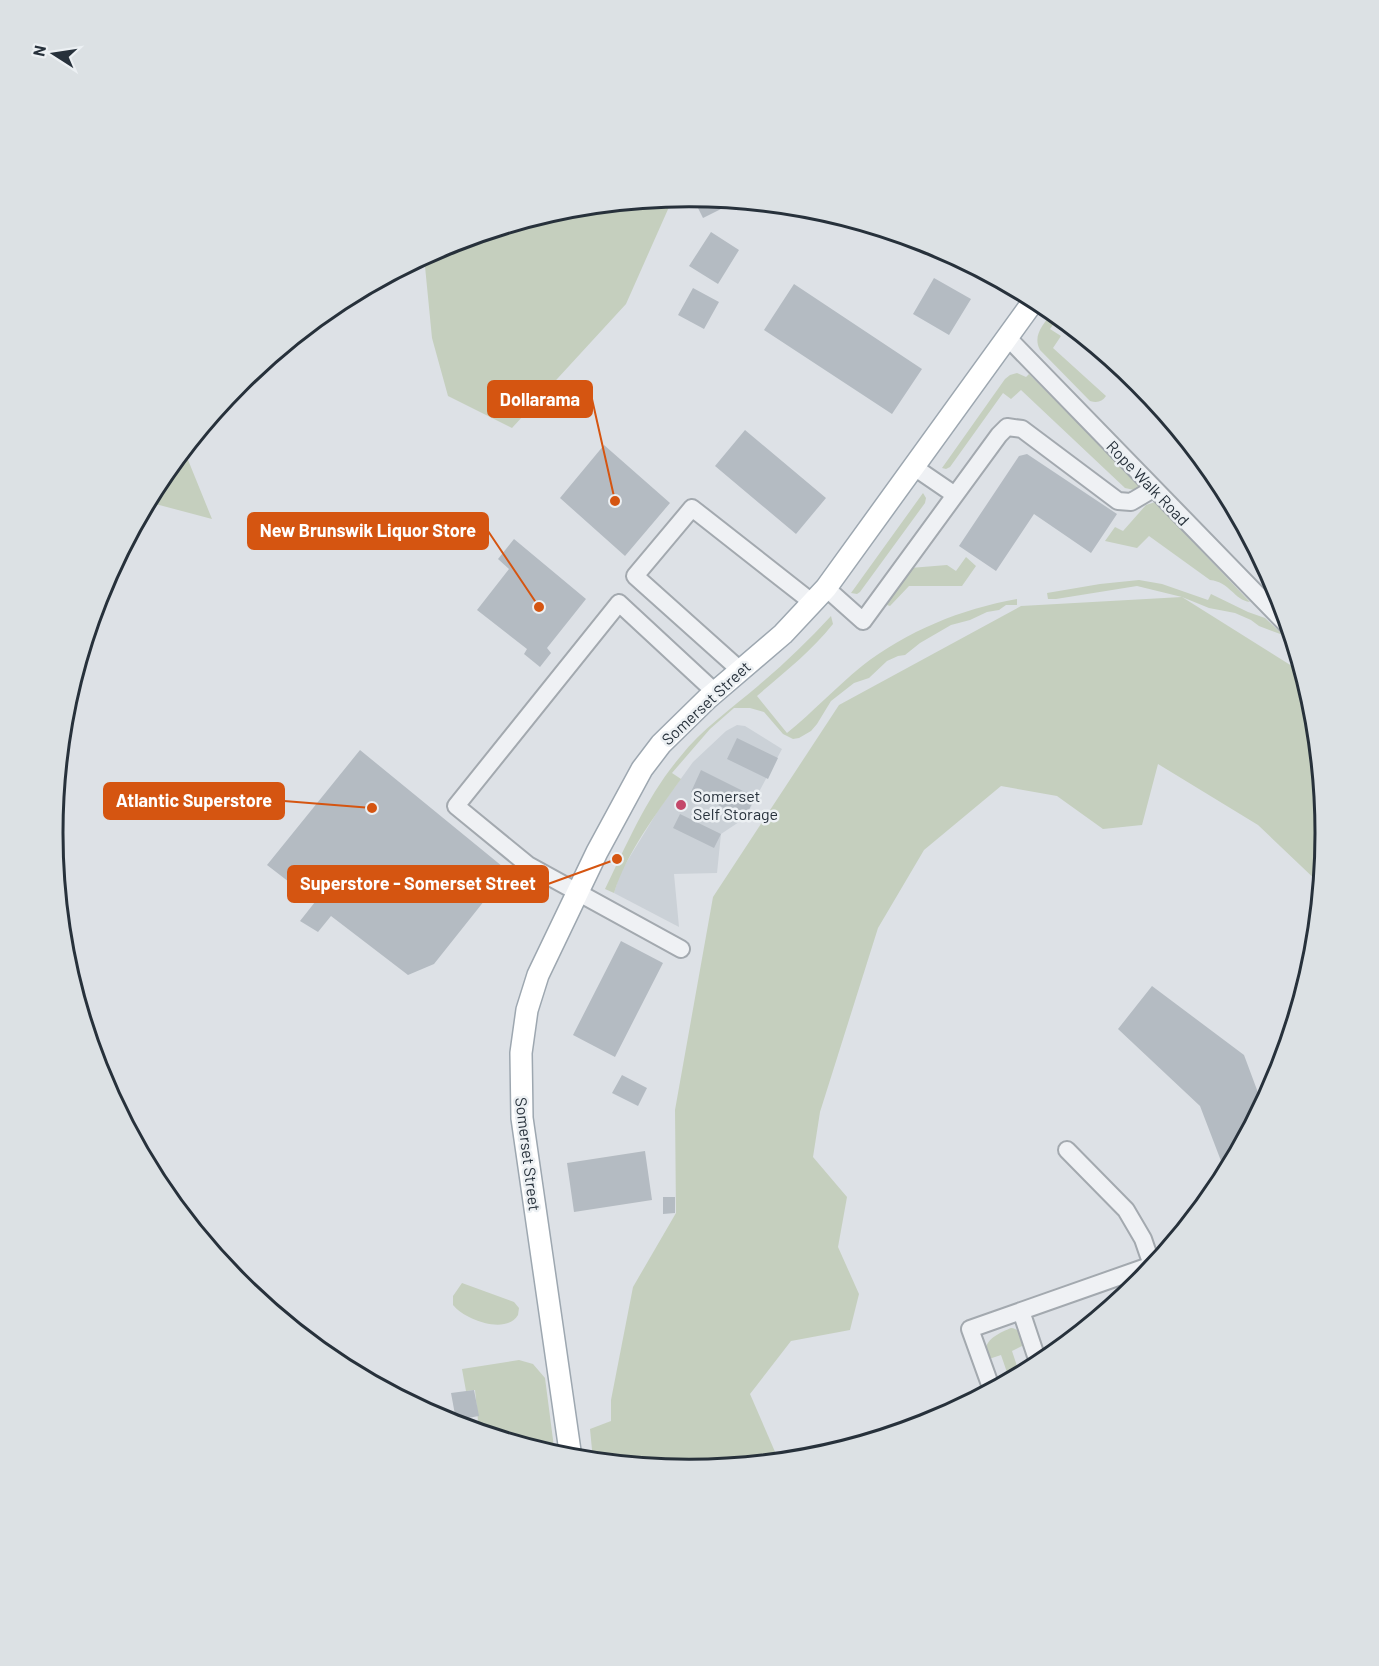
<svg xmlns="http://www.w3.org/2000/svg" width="1379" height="1666" font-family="Barlow,sans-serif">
	<rect width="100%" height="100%" fill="#dde1e6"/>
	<path fill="#cbd1d7" d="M737,725L745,726L782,749L745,818L721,834L717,873L674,874L679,927L614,893L620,873L659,809L693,762L726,731Z"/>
	<path fill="#c5cfbe" d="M666,198L669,207L626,304L512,428L448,396L432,338L424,256L446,244L566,208Z
		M1053,311L1059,316L1050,329L1061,336L1053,348L1106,396C1102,402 1097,403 1090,401L1040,350C1032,335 1044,324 1053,311Z
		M1017,373L1026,377L1029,374L1141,487L1134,490L1125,488L1021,390L1011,399L1003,393L950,467L946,469L942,468L1005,379L1010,375Z
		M184,450L212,519L148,502L160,479Z
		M923,493L926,498L925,503L860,592L857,594L851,593Z
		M1155,502L1250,602C1234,600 1230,582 1210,580L1149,536L1137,548L1105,541L1115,527L1123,531L1146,505Z
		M966,557L976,566L962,586H909L890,606L887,605L902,577L910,568L947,565L956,571Z
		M1139,580L1162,584L1208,600L1211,594L1248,612L1265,618L1283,635L1259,626L1251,620L1235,613L1209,608L1182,597L1303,673L1314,709L1326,833L1321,885L1258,825L1158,764L1142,825L1103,829L1057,796L1001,786L924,850L878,928L820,1112L813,1157L847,1197L838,1247L859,1294L850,1330L791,1341L750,1394L779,1461L689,1470L593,1460L590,1429L611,1421V1400L633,1287L676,1213L675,1110L713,897L839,705L1021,606L1182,597L1137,586L1056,599H1048L1047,593L1100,584Z
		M1017,599V605H1006L999,610L987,612L970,620L951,625L920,643L905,655L898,656L887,661L869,678L854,683L831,701L817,724L811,731L799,738L793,739L783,734L764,712L750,708H734L710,729L672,773L681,779C656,814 627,852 614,893L605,889C627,844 647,796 680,757C702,729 731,709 758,686C784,664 808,641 831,616L833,624C811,652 783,673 757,696L787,733C813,712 836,687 862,666C907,631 961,609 1017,599Z
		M462,1283L514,1302L519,1308L518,1315C506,1335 465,1320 453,1305V1296Z
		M1011,1328C1021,1329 1022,1338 1024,1345L1012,1351L1020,1375L1010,1381L1001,1355L989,1359C978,1342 999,1333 1011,1328Z
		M519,1360L533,1364L545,1378L555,1455L479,1431L475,1390L466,1391L462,1369Z"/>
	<path fill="#b4bbc2" d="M692,196L721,199L725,207L703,218Z
		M711,232L739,250L718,284L689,266Z
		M934,278L971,299L949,335L913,314Z
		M794,284L922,369L892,414L764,330Z
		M693,288L719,302L704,329L678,315Z
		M745,430L826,498L796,534L715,466Z
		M604,445L670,503L625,556L560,498Z
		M1027,454L1117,514L1091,553L1034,514L996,571L959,546L1019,456Z
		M514,539L586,599L547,648L551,653L540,667L524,654L527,649L477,610L509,569L498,559Z
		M737,738L778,758L768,779L727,759Z
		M360,750L508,871L434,964L408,975L331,916L318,932L300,921L315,902L267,865Z
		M701,770L755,797L745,818L691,792Z
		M680,814L721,834L714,848L673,828Z
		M621,941L663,963L615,1057L573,1035Z
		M1152,986L1244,1055L1263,1106L1226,1174L1200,1106L1118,1029Z
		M622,1075L647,1088L638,1106L612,1093Z
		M645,1151L652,1200L574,1212L567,1163Z
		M663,1197H675V1213L663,1214Z
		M474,1390L479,1416L456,1420L451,1393Z"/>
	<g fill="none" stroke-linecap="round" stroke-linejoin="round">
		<defs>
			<path id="minor" d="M1007,337L1290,628
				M914,467L955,495
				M826,588L863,621L999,435L1007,427L1022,429L1118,501L1131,502L1153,489
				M740,670L635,576L692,508L813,603
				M681,949L528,865L456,806L619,603L715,692
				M1067,1150L1126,1210L1143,1239L1153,1268
				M1021,1311L1039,1365
				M992,1390L970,1329L1152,1265"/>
			<path id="major" d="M571,1458L522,1118L521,1053L527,1010L538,975L597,852L642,769L661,744L707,699L783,634L826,588L1035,299"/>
		</defs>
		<use href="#minor" stroke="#a3a9af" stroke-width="20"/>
		<use href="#major" stroke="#9da7b0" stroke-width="24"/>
		<use href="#minor" stroke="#eff1f4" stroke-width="16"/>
		<use href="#major" stroke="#fff" stroke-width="21"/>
	</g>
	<circle fill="#c4486a" stroke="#ecf0f3" stroke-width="2" cx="681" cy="805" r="6"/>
	<g text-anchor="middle" stroke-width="5" stroke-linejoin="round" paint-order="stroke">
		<g font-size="16" fill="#27313b" stroke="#ecf0f3">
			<text transform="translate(1148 483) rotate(46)" y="6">Rope Walk Road</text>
			<text transform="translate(706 703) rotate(-43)" y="6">Somerset Street</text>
			<text transform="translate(528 1154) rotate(83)" y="6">Somerset Street</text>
		</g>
		<g font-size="16" fill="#27313b" stroke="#ecf0f3" text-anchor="start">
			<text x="693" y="802">Somerset<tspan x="693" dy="18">Self Storage</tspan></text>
		</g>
	</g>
	<path d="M0 0H1379V1666H0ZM63 833a626 626 0 1 1 1252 0a626 626 0 1 1-1252 0Z" fill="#dce1e4" fill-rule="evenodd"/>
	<path fill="none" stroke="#27313b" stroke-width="3" d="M63 833a626 626 0 1 1 1252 0a626 626 0 1 1-1252 0Z"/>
	<path fill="none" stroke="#d55511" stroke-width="2" d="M615 501L592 399M539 607L488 531M372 808L284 801M617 859L548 884"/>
	<g fill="#d55511" stroke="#ecf0f3" stroke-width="2">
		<circle cx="615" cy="501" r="6"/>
		<circle cx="539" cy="607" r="6"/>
		<circle cx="372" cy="808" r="6"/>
		<circle cx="617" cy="859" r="6"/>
	</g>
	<g fill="#d55511" stroke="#d55511" stroke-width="2">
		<rect x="488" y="381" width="104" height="36" rx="6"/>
		<rect x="248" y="513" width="240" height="36" rx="6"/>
		<rect x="104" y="783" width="180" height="36" rx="6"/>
		<rect x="288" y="866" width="260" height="36" rx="6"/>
	</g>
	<g font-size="18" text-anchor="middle" font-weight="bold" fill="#fff">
		<text x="540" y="406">Dollarama</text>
		<text x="368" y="537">New Brunswik Liquor Store</text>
		<text x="194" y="807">Atlantic Superstore</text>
		<text x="418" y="890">Superstore - Somerset Street</text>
	</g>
	<g transform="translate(54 54) rotate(282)" stroke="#ecf0f3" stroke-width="4.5" paint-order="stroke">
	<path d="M0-4.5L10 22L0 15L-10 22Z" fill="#27313b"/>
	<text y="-9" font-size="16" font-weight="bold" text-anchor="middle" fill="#27313b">N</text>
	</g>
</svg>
